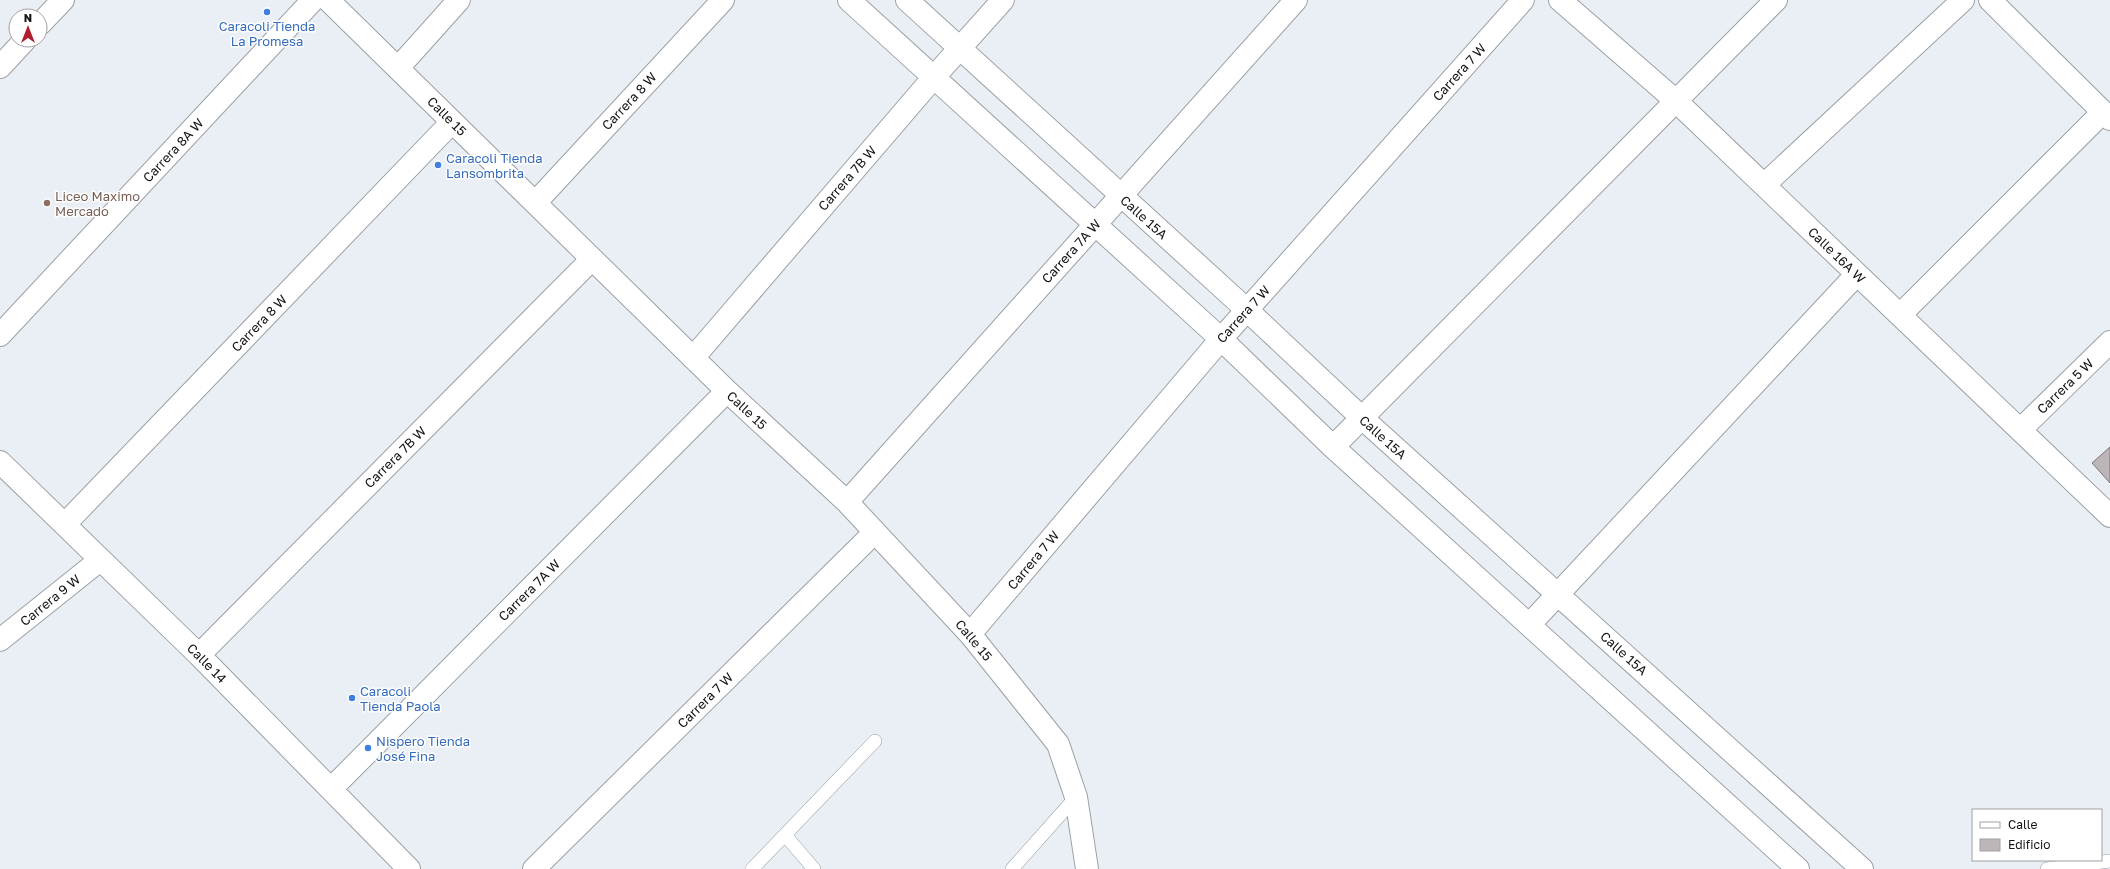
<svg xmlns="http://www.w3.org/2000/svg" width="2110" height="869" font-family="'Golos Text',sans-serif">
	<rect width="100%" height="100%" fill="#eaeff5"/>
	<path fill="#bdb6b9" stroke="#7c7578" d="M2110,447V483L2092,463Z"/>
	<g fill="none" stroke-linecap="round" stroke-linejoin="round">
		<defs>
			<path id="service" d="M785,835L814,869
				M752,869L875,741
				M1012,869L1076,797
				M2047,869L2110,861"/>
			<path id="minor" d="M328,0L727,391L847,502L970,634L1058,744L1076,797L1087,869
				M849,0L1221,339L1333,447L1798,869
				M907,0L1247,310L1361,417L1862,869
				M1560,0L1676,101L2110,516
				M1990,0L2110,119
				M40,24L63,0
				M0,67L25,40
				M398,68L459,0
				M1764,185L1963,0
				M535,203L723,0
				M1900,315L2103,112
				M0,335L313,0
				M693,358L934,77L1003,0
				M2020,430L2110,342
				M1333,447L1776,0
				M0,462L199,655L409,869
				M847,502L1296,0
				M65,524L452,122
				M1530,624L1857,274
				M970,634L1221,339L1523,0
				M0,640L100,560
				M199,655L592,259
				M331,789L727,391
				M534,869L875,532"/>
		</defs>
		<use href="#service" stroke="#9ba0a5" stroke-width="14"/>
		<use href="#minor" stroke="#9ba0a5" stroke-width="24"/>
		<use href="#service" stroke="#fff" stroke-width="13"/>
		<use href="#minor" stroke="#fff" stroke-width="22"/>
	</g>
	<g fill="#3f7fe0" stroke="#fff" stroke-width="1.5">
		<circle cx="267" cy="12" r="4"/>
		<circle cx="438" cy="165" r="4"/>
		<circle cx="352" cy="698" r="4"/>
		<circle cx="368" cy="748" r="4"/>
	</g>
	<circle fill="#8d6e63" stroke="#fff" stroke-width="1.5" cx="47" cy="203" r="4"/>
	<g text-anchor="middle" stroke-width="3" stroke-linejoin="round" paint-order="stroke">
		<g font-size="13" fill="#366cbe" stroke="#fff" text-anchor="start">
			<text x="267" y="31" text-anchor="middle">Caracoli Tienda<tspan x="267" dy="15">La Promesa</tspan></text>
			<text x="446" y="163">Caracoli Tienda<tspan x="446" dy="15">Lansombrita</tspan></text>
			<text x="360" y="696">Caracoli<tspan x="360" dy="15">Tienda Paola</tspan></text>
			<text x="376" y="746">Nispero Tienda<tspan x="376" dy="15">José Fina</tspan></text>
		</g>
		<g font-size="13" fill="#131416" stroke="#fff">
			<text transform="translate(1459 72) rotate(-48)" y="5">Carrera 7 W</text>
			<text transform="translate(629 101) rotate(-47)" y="5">Carrera 8 W</text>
			<text transform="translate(447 116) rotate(45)" y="5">Calle 15</text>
			<text transform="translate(173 150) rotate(-47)" y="5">Carrera 8A W</text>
			<text transform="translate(847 178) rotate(-49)" y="5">Carrera 7B W</text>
			<text transform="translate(1144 217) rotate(42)" y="5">Calle 15A</text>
			<text transform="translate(1071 251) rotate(-48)" y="5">Carrera 7A W</text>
			<text transform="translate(1837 255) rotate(44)" y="5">Calle 16A W</text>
			<text transform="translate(1243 314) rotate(-48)" y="5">Carrera 7 W</text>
			<text transform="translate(259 323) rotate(-46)" y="5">Carrera 8 W</text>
			<text transform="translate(2065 386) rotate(-44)" y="5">Carrera 5 W</text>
			<text transform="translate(747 410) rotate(43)" y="5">Calle 15</text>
			<text transform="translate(1383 437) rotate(42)" y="5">Calle 15A</text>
			<text transform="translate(395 457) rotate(-45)" y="5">Carrera 7B W</text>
			<text transform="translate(1033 560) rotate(-50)" y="5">Carrera 7 W</text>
			<text transform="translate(529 590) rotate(-45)" y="5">Carrera 7A W</text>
			<text transform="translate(50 600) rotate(-39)" y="5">Carrera 9 W</text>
			<text transform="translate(974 640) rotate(50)" y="5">Calle 15</text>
			<text transform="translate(1624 653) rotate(42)" y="5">Calle 15A</text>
			<text transform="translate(207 663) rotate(45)" y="5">Calle 14</text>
			<text transform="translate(705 700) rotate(-45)" y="5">Carrera 7 W</text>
		</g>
		<g font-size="13" fill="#785e54" stroke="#fff" text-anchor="start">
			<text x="55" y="201">Liceo Maximo<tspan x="55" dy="15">Mercado</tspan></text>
		</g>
	</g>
	<rect x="1972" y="809" width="130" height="52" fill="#ffffff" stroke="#a1a1a2"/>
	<rect x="1980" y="822" width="20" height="6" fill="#ffffff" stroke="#a1a1a2"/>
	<text x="2008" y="829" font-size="12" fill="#131416">Calle</text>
	<rect x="1980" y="839" width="20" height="12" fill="#bdb6b9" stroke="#a1a1a2"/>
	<text x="2008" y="849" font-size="12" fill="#131416">Edificio</text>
	<g transform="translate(28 28)"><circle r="19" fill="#ffffff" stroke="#a1a1a2"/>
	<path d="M0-3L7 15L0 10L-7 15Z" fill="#b01d2d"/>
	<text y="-6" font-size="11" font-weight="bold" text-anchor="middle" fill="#131416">N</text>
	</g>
</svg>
